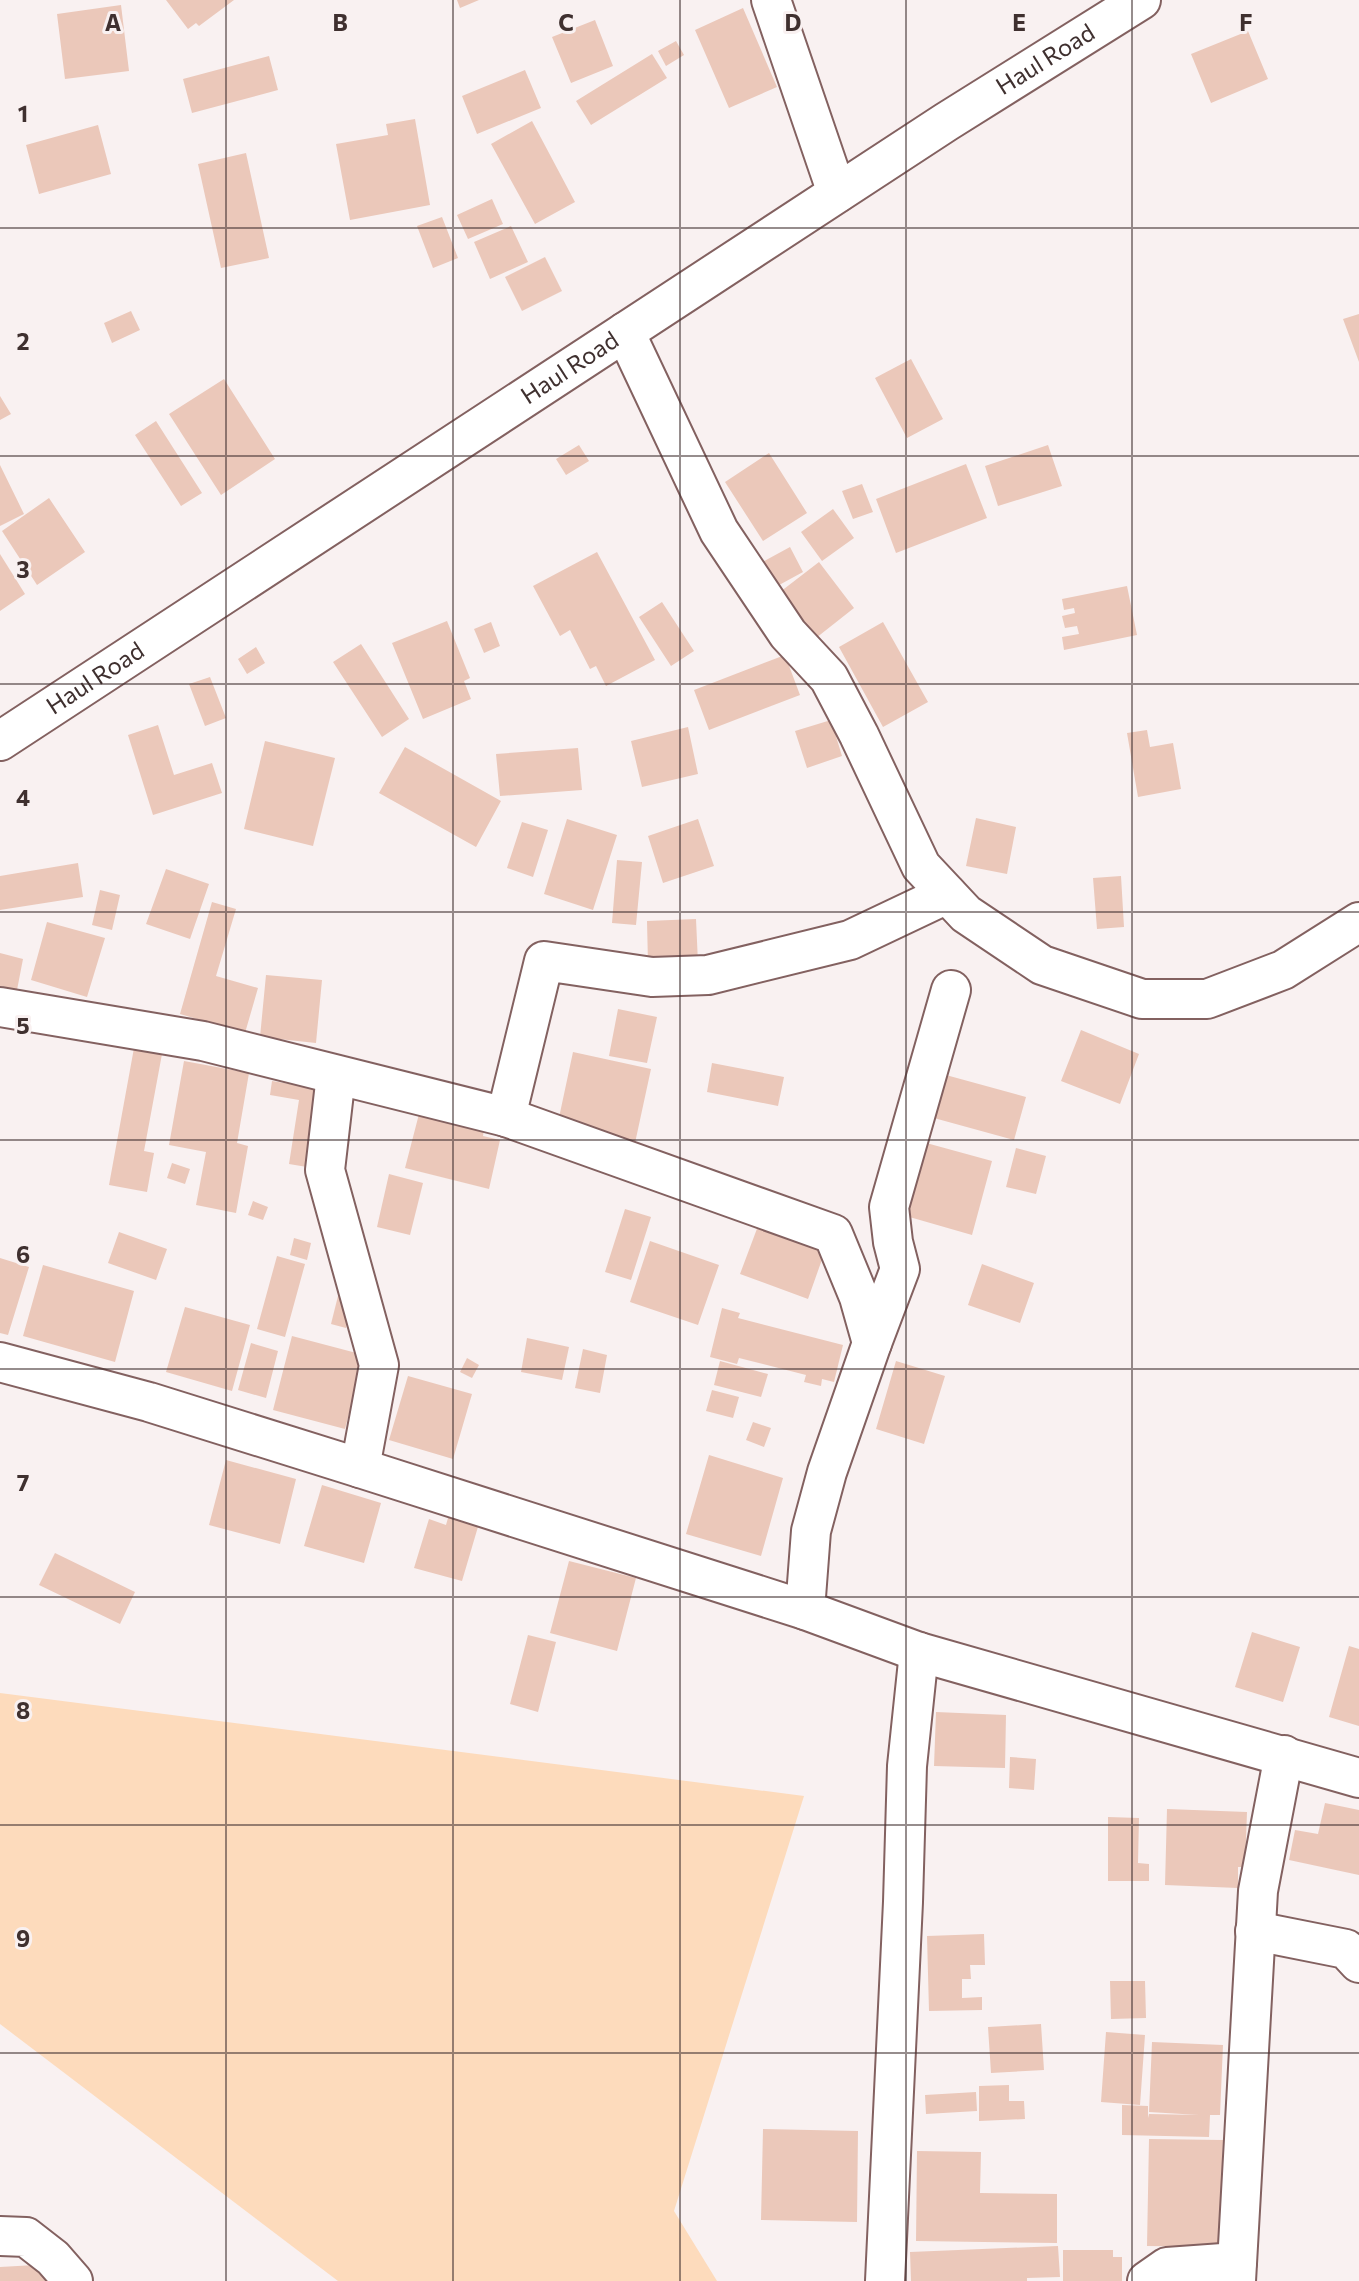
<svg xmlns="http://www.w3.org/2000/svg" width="1359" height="2281" font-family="Commissioner,sans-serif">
	<rect width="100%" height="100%" fill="#f9f1f1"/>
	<path fill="#fddbbc" d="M0,1693L804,1796L674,2211L717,2281H338L0,2024Z"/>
	<path fill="#ebc8ba" d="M166,0H234L199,26L196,23L188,29Z
		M457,0H479L460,8Z
		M121,5L129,71L65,79L57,14Z
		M743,8L777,87L729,108L695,30Z
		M595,20L613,66L571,83L552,37Z
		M1248,31L1268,79L1211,103L1191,54Z
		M676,41L684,55L666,66L658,51Z
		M652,54L667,78L591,125L576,101Z
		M269,56L278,90L192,113L183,79Z
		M525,70L541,108L477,134L462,96Z
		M415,119L430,205L350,220L336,144L388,135L386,124Z
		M532,121L575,202L535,224L491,144Z
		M98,125L111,174L39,194L26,145Z
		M246,153L269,258L221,268L198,164Z
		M492,199L503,224L468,239L457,215Z
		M442,217L458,258L433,268L417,226Z
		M511,226L528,262L490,279L474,242Z
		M545,257L562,291L522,311L505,277Z
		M131,311L140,330L112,343L104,323Z
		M1359,314V362L1343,319Z
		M911,359L943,419L907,438L875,378Z
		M224,379L275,459L221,495L169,414Z
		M0,396L11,414L0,420Z
		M156,421L202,493L181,506L135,435Z
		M579,445L589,461L566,475L556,459Z
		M1048,445L1062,486L998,506L985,466Z
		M769,453L807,513L763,541L725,482Z
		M966,464L987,518L896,553L876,499Z
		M0,465L24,514L0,526Z
		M862,484L873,512L853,519L842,491Z
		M49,498L85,552L37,585L2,531Z
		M833,509L854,538L822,561L801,532Z
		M790,547L803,572L770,590L757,565Z
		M597,552L655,660L606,686L596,666L590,669L570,630L560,636L533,586Z
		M0,554L25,594L0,611Z
		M819,562L854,608L816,638L780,592Z
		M1127,586L1137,635L1064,650L1062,637L1079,634L1077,626L1065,628L1062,616L1075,613L1074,608L1064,610L1062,599Z
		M662,602L694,651L671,666L639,617Z
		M447,621L470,678L464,681L471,699L423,719L392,643Z
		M491,622L500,646L484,653L474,629Z
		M883,622L928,702L883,727L839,647Z
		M361,644L409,719L382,737L333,662Z
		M256,647L265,663L247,674L238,659Z
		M785,655L800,695L709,730L694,690Z
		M210,677L226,718L205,726L189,684Z
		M831,720L842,756L807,768L795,731Z
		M158,725L174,775L212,763L222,793L153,815L128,735Z
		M688,727L698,774L642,787L631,741Z
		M1147,730L1150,747L1173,743L1181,789L1138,797L1127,733Z
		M265,741L335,758L313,846L244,829Z
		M405,747L501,801L476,847L379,793Z
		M578,748L582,790L500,796L496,754Z
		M976,818L1016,827L1007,874L966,866Z
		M567,819L617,835L593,910L544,894Z
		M698,819L714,866L663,883L648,836Z
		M522,822L548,830L533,877L507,868Z
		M617,860L642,862L636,925L612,923Z
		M78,863L83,897L0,910V876Z
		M166,869L209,884L190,939L146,924Z
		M1121,876L1124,927L1097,929L1093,878Z
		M100,890L120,895L112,930L92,925Z
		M212,902L236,909L216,976L258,988L245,1033L180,1014Z
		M696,919L698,963L648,964L647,921Z
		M47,922L105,938L87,997L31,980Z
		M0,953L23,959L17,990L0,986Z
		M266,975L322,980L316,1043L260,1037Z
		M618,1009L657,1017L647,1063L609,1056Z
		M1081,1030L1139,1054L1120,1104L1061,1081Z
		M134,1048L162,1054L144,1151L154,1153L147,1192L109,1185Z
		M573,1052L651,1069L635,1143L557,1127Z
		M184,1061L249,1073L237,1143L248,1146L236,1213L196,1205L206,1152L169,1145Z
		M712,1063L784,1077L778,1106L707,1092Z
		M935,1072L1026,1097L1014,1140L923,1115Z
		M272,1081L320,1089L307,1167L289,1164L299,1100L270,1095Z
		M419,1114L484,1130L483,1136L500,1140L489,1189L405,1168Z
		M919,1141L992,1161L972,1235L899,1214Z
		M1016,1148L1046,1156L1036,1194L1006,1187Z
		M172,1163L190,1169L185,1184L167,1178Z
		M389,1174L423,1183L410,1235L377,1227Z
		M253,1201L268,1207L263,1220L248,1215Z
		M625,1209L651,1217L631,1280L605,1272Z
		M758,1226L825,1251L808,1299L740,1274Z
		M119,1232L167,1249L156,1280L108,1263Z
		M294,1238L311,1243L307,1260L290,1255Z
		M650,1241L719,1265L698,1325L630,1302Z
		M277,1256L305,1264L285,1337L257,1329Z
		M0,1258L29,1267L8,1335L0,1333Z
		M982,1264L1034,1283L1020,1323L968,1305Z
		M43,1265L134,1291L115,1362L23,1336Z
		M339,1292L356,1297L346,1328L331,1324Z
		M185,1307L250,1325L232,1391L166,1372Z
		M722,1308L740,1313L738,1318L843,1345L834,1382L822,1379L821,1386L804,1382L806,1375L739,1358L737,1364L710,1357Z
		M292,1336L364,1355L345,1429L273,1410Z
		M527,1338L569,1347L562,1380L521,1372Z
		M251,1343L278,1351L266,1398L238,1390Z
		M583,1349L607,1355L600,1393L575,1388Z
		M467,1358L479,1365L472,1378L460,1372Z
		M720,1361L768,1374L761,1397L714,1385Z
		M896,1361L945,1376L924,1444L876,1429Z
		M408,1376L472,1394L453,1459L389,1440Z
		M712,1390L739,1397L733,1418L706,1411Z
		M753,1422L771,1428L764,1447L746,1440Z
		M709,1455L783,1478L761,1556L686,1534Z
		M226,1460L296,1479L280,1544L209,1525Z
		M322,1485L381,1503L364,1563L304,1546Z
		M450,1511L480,1520L462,1581L414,1568L429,1519L446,1525Z
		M55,1553L135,1592L120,1624L39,1585Z
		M569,1561L636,1578L617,1651L550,1633Z
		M1252,1632L1300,1647L1283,1702L1235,1687Z
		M528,1635L556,1642L538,1712L510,1704Z
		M1349,1646L1359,1649V1726L1329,1717Z
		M936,1712L1006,1715L1005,1768L934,1766Z
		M1010,1757L1036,1759L1034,1790L1009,1788Z
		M1325,1803L1359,1810V1875L1289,1860L1295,1830L1318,1834Z
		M1167,1809L1247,1812L1245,1867H1238V1888L1165,1885Z
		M1108,1817L1139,1818L1138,1863L1149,1864V1881H1108Z
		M984,1934L985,1965H970L971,1979H962V1998L982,1997V2010L929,2011L927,1936Z
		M1110,1981H1145L1146,2018L1111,2019Z
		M1041,2024L1044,2070L991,2073L988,2027Z
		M1106,2032L1145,2035L1140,2105L1101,2102Z
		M1152,2042L1223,2045L1220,2115H1210L1209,2137L1122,2135V2105L1148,2106V2118L1149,2114L1199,2115L1149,2112Z
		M1009,2085V2101H1024L1025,2119L979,2121V2086Z
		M976,2092L977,2111L926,2114L925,2095Z
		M763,2129L858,2131L857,2222L761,2220Z
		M1149,2139L1223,2140L1220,2247L1147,2246Z
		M917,2151L981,2152L980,2193L1057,2194V2243L916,2241Z
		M1058,2246L1060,2277L1027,2278V2281H911L910,2252Z
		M1063,2250H1113V2257H1122V2281H1063Z
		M53,2264L54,2281H0V2267Z"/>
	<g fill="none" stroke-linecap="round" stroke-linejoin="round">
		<defs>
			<g id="minor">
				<path d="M771,0L837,193"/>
				<path d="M625,332L719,531L788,634L829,678L859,735L921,866L966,914L1042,965L1142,999H1207L1283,970L1359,922"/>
				<path id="s1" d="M0,741L946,122L1141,0"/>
				<path d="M0,1007L203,1041L506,1117L833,1234L859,1297L872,1343L827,1472L811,1531L805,1610"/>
				<path d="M336,1075L325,1170L379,1365L360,1468"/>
				<path d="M506,1117L544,961L652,977L708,975L850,940L947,894"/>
				<path d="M872,1343L900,1269L893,1242L889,1207L951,990"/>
				<path d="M0,1362L149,1402L360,1468L805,1610L919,1652L1359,1778"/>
				<path d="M1255,1931L1346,1949L1359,1963"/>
				<path d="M0,2236L26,2237L53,2258L73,2281"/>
				<path d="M885,2281L903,1902L907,1766L919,1652"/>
				<path d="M1147,2281L1167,2267L1237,2262"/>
				<path d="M1236,2281L1258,1891L1284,1755"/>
			</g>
		</defs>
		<use href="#minor" stroke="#836160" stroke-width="42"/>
		<use href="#minor" stroke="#fff" stroke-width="38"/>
	</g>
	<path fill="none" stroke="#3f302f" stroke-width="2" stroke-opacity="0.55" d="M226,0V2281M453,0V2281M680,0V2281M906,0V2281M1132,0V2281M0,228H1359M0,456H1359M0,684H1359M0,912H1359M0,1140H1359M0,1369H1359M0,1597H1359M0,1825H1359M0,2053H1359"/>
	<g text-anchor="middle" stroke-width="6" stroke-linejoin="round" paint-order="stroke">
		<g font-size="24" fill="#3f302f" stroke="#f9f1f1">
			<text dy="8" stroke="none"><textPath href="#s1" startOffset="1248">Haul Road</textPath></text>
			<text dy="8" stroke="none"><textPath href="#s1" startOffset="681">Haul Road</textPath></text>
			<text dy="8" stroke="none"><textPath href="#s1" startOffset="114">Haul Road</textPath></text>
		</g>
	</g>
	<g font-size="23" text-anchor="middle" font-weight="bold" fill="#3f302f" stroke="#f9f1f1" stroke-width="6" stroke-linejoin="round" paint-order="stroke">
		<text x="113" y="31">A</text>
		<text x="340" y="31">B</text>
		<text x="566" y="31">C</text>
		<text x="793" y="31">D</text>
		<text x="1019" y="31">E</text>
		<text x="1246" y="31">F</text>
		<text x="23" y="122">1</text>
		<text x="23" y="350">2</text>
		<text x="23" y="578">3</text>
		<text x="23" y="806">4</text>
		<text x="23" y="1034">5</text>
		<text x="23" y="1263">6</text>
		<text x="23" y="1491">7</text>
		<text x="23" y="1719">8</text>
		<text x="23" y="1947">9</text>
	</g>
</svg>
